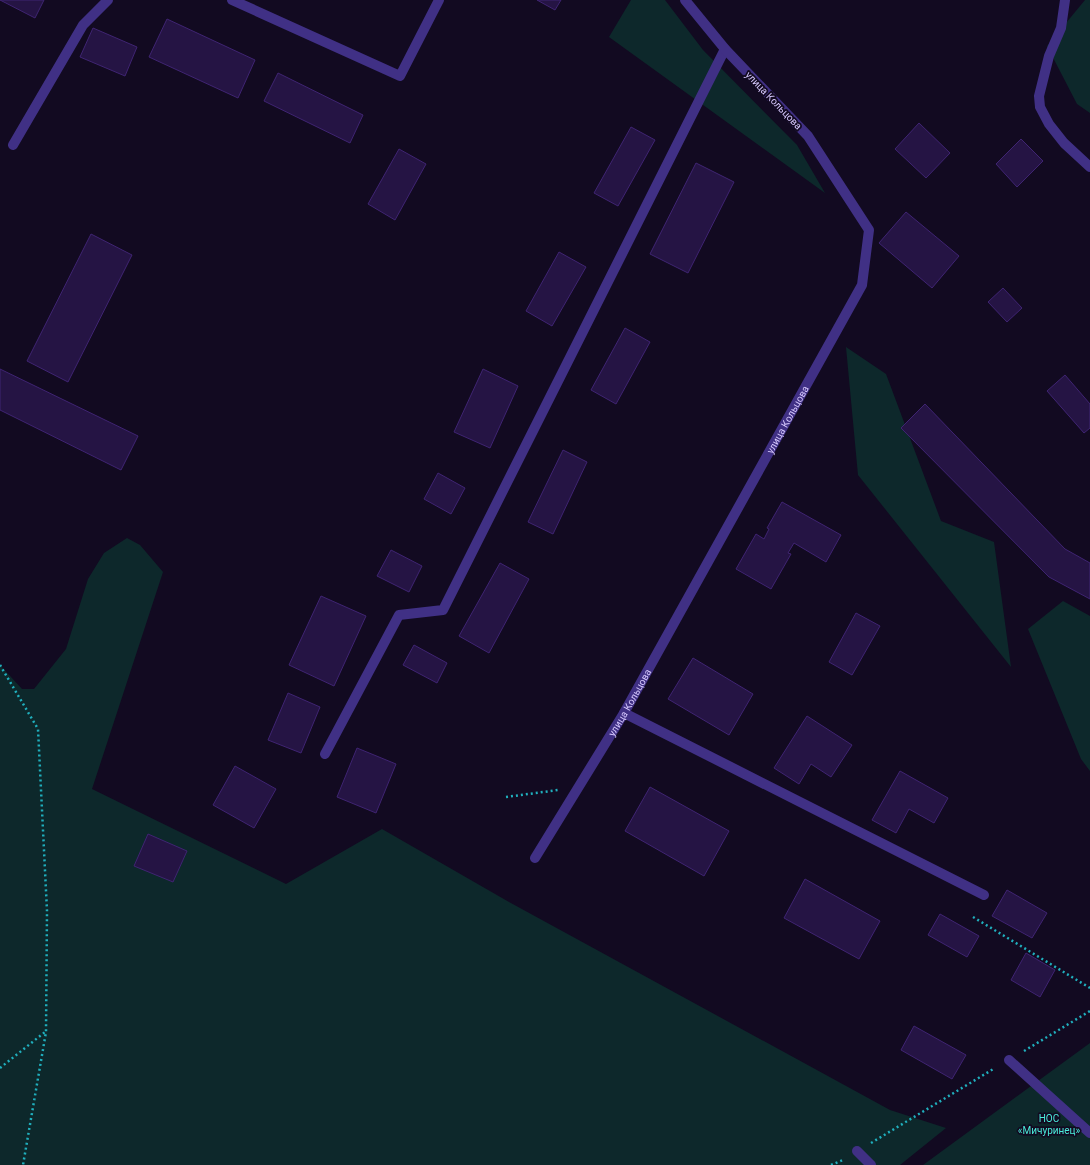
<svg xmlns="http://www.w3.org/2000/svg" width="1090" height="1165" font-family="Roboto,sans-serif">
	<rect width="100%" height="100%" fill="#120a21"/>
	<path fill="#0d282b" d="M631,0H665L703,50L797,145L825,193L609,37Z
		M1085,0H1090V113L1077,104L1047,46Z
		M846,347L886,374L941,521L994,542L1011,667L858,475Z
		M127,538L140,545L163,572L92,789L286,884L382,829L509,902L890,1110L946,1128L900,1165H0V665L22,689H34L66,649L88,579L104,553Z
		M1063,601L1090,616V771L1081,759L1028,629Z
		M1090,1043V1165H923Z"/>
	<path fill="#251444" stroke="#3f2472" d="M0,0H44L35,18Z
		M537,0H561L555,10Z
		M167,19L255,60L238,98L149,57Z
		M93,28L137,47L125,76L80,57Z
		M278,73L363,115L350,143L264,101Z
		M919,123L950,153L926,178L895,149Z
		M631,127L655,140L618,206L594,193Z
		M1021,139L1043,161L1017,187L996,164Z
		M399,149L426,164L395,220L368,204Z
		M696,163L734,182L688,273L650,254Z
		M906,212L959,256L932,288L879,243Z
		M91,234L132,255L68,382L27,361Z
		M559,252L586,267L552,326L526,311Z
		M1003,288L1022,308L1007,322L988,302Z
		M625,328L650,342L616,404L591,390Z
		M0,369L138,436L121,470L0,410Z
		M483,369L518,386L490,448L454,432Z
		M1065,375L1090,404V428L1084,433L1047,391Z
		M925,404L1065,549L1090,563V599L1049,577L901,428Z
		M563,450L587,462L553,534L528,522Z
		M438,473L465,488L451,514L424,499Z
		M782,502L841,535L826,562L794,543L788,553L791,554L771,589L736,569L756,534L764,539L769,529L767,528Z
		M391,550L422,566L409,592L377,576Z
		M500,563L529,579L489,653L459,636Z
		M321,596L366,616L334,686L289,665Z
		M856,613L880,626L852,675L829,662Z
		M414,645L447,663L437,683L403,665Z
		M693,658L753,694L729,735L668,699Z
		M288,693L320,707L301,753L268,740Z
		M807,716L852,745L831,777L811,764L799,784L774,768Z
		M357,748L396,764L376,813L337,797Z
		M235,766L276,789L254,828L213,805Z
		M900,771L948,798L934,823L909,809L896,833L872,820Z
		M650,787L729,831L704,876L625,831Z
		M148,834L187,851L173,882L134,866Z
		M805,879L880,921L859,959L784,918Z
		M1007,890L1047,913L1032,938L992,916Z
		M940,914L979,936L967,957L928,935Z
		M1026,953L1055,970L1040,997L1011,980Z
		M914,1026L966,1055L952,1079L901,1050Z"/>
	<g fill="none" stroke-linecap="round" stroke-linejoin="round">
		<path stroke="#20afbd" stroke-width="2.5" stroke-dasharray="2 3" stroke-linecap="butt" d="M0,665L38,729L47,911L46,1032L23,1165
			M506,797L558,790
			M973,917L1090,988
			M1024,1051L1090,1011
			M0,1068L45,1032
			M871,1143L995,1068
			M831,1165L843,1160"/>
		<g stroke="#403085" stroke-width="10">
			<path d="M232,0L400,76L439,0"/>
			<path d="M1065,0L1061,28L1049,56L1039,96L1040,107L1049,124L1064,143L1090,167"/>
			<path d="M13,145L83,25L108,0"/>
			<path d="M624,713L984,895"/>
			<path d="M325,754L399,615L443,610L725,49"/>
			<path id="s1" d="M535,858L624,713L862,285L869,230L808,136L725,49L685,0"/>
			<path d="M1009,1060L1090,1133"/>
			<path d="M857,1151L871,1165"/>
		</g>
	</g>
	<g text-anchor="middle" stroke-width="3.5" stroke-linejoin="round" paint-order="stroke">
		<g font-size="10" fill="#d8caff" stroke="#120a21">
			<text transform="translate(774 100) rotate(46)" y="4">улица Кольцова</text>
			<text dy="4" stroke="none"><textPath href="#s1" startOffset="506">улица Кольцова</textPath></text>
			<text dy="4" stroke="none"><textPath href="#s1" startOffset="182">улица Кольцова</textPath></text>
		</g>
		<g font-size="10" fill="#4aecdb" stroke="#120a21">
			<text x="1049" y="1122">НОС<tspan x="1049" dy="12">«Мичуринец»</tspan></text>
		</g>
	</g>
</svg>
